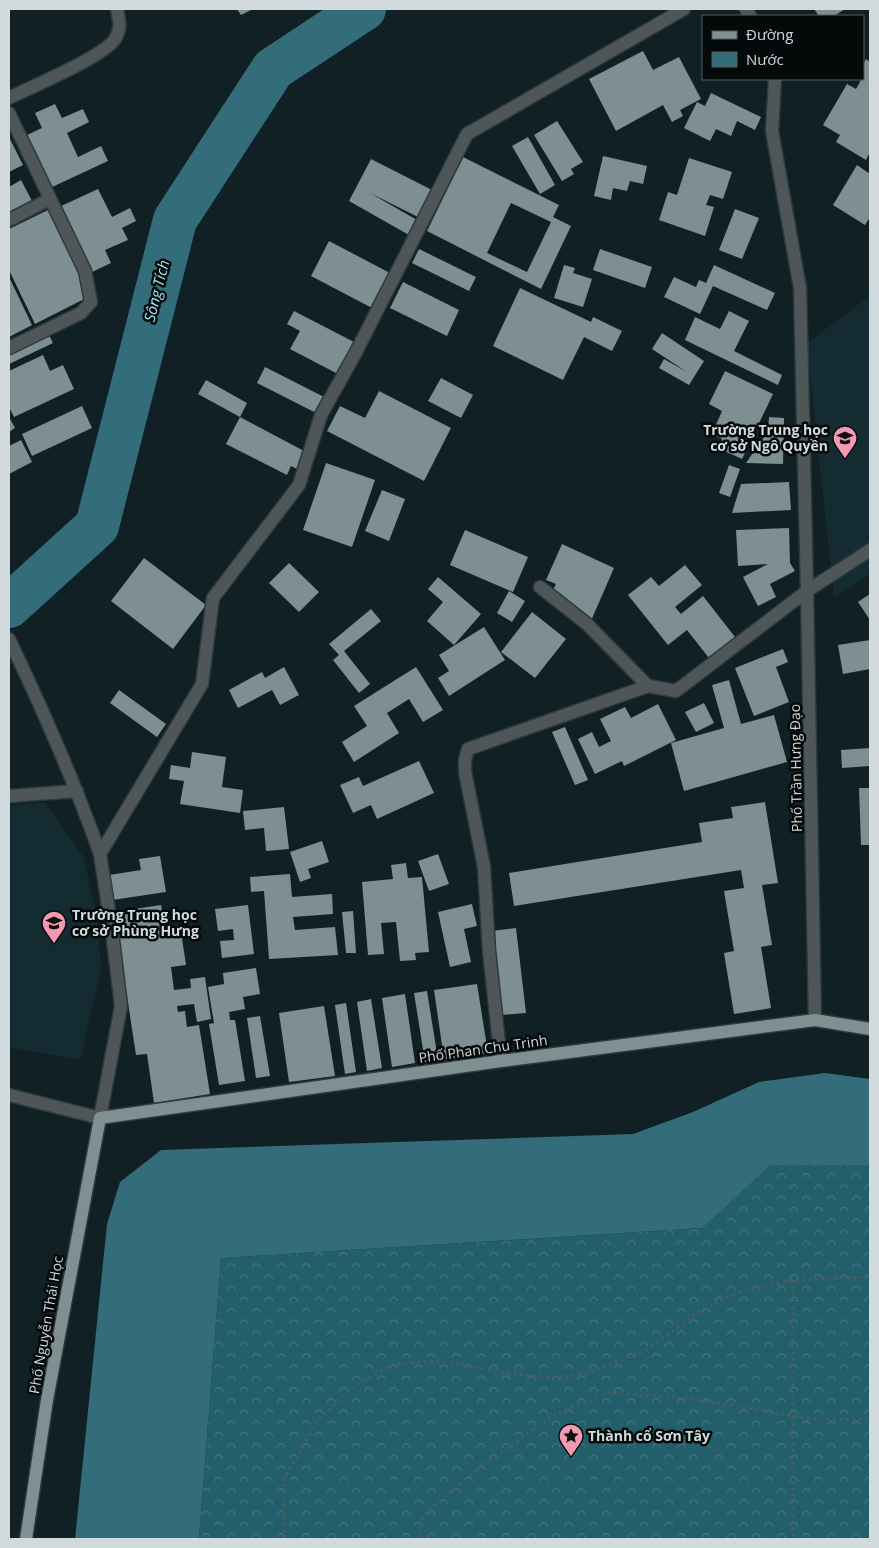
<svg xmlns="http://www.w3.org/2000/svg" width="879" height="1548" font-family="'Open Sans',sans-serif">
	<defs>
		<pattern id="forest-crowns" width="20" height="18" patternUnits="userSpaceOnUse" patternTransform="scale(1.25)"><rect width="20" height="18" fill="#235f6a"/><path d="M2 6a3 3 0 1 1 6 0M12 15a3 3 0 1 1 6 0" fill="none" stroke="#42757f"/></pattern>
	</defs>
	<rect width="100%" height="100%" fill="#112024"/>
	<path fill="#142c31" d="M870,296V574L834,598L807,343Z
		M45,802L84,858L97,919L101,969L80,1060L9,1047V806Z"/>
	<path fill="url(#forest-crowns)" d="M771,1165H870V1539H199L221,1258L703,1228Z"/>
	<path fill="#336d79" d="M825,1073L870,1079V1165H771L703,1228L221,1258L199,1539H75L107,1224L120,1182L161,1150L633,1134L693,1112L759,1082Z"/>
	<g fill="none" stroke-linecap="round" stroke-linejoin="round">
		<path stroke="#336d79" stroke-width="44" d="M9,606L97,526L175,220L273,69L364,9"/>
	</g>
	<path fill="#7d8f93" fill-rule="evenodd" d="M237,9H253L241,15Z
		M814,9H845L834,16H819Z
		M643,51L653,70L679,57L701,99L680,110L683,116L672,122L663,105L616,131L589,79Z
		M866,59L870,62V152L866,160L836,142L840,135L823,125L847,84L856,89L861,80L859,79H863V65Z
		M711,93L761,117L755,130L737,121L731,136L716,129L710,141L684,128L697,102L705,106Z
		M55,104L62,118L83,109L89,122L67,133L78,157L101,146L108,161L50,188L25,136L42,128L35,113Z
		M557,121L583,162L571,169L574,174L562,181L534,135Z
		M9,137L23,165L9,172Z
		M528,137L555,185L540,194L512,146Z
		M603,156L647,166L643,184L630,181L627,191L613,188L611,200L594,196Z
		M463,157L559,205L553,217L571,226L541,289L427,231ZM511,203L551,222L527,272L487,253Z
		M689,158L732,172L723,199L710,195L706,205L714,207L705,236L659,220L668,192L677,195Z
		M371,159L432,190L418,217L370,193L417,220L409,235L349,201Z
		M857,165L870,174V217L865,225L833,205Z
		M21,180L33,203L9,216V187Z
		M98,189L112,217L130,208L136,221L122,228L128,240L105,250L111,263L90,273L59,207Z
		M735,209L759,218L742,259L719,250Z
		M48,210L90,296L35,324L9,270V229Z
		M329,241L390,273L372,308L311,276Z
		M419,249L476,277L469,291L412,263Z
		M600,249L652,267L645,288L593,270Z
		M564,265L575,268L573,273L592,279L583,307L554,298Z
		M714,265L775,293L767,310L713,286L700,314L664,297L674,277L696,287L699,280L706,283Z
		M9,277L32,325L9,337Z
		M403,282L459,310L447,336L390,308Z
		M520,288L591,322L593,317L622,331L612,351L584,337L563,380L493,346Z
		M294,311L354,342L338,374L290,349L300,331L287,324Z
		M729,311L749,321L734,351L782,375L778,385L685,340L695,317L720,329Z
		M47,331L53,343L9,364V349Z
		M662,333L704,361L689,385L659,368L664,359L687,372L652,349Z
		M43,355L50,371L63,365L74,389L14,417L9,407V371Z
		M265,367L326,398L318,414L257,383Z
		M725,371L773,394L742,459L718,448L722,439L712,434L722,411L709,404Z
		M441,378L473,395L461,418L428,401Z
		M206,380L247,403L240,417L306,452L297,469L291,466L287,475L226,444L240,417L198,394Z
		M379,391L451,428L424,481L327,431L340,406L365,418Z
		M82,406L92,428L32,456L22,434Z
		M9,417L15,428L9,432Z
		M769,417L784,418L783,464L746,463L768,431Z
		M21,440L32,462L9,474V446Z
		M326,463L375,480L352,547L303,530Z
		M729,465L740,469L730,497L719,493Z
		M789,482L791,510L732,513L741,484Z
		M382,490L405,499L389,541L365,531Z
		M789,528L790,563L795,571L770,584L776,597L758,606L743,577L768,564L738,566L736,530Z
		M465,530L528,557L513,592L450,565Z
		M562,544L614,568L590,623L578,608L565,602L567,599L552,592L556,584L546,580Z
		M144,558L206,605L173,649L111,601Z
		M289,563L319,592L299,612L269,583Z
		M685,565L702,585L675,607L681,614L703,596L735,637L709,658L687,630L668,645L628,595L651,577L659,586Z
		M438,577L481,614L454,645L427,621L443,602L428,589Z
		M509,591L525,601L512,622L497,613Z
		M870,594V620L858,602Z
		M371,609L381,621L344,651L370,684L359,693L333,660L339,655L329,644Z
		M532,612L566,639L535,678L501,652Z
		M484,627L505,660L449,696L438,678L449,671L439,655Z
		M870,640V669L843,674L838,645Z
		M783,649L788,662L776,667L789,702L754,716L735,668Z
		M284,667L299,695L280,705L272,690L238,708L229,690L262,672L265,678Z
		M416,667L443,710L423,722L409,699L387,713L399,733L354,762L342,742L367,726L354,706Z
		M729,680L741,724L774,715L787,762L684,791L671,743L724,728L712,685Z
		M119,690L166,724L157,737L110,703Z
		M704,703L714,723L696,732L685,712Z
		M658,704L676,740L624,766L622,761L595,774L578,739L592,732L599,747L611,741L600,719L625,707L631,718Z
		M565,727L588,780L575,785L552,732Z
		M870,748V766L842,768L841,750Z
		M192,752L226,757L222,787L243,790L240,813L180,804L184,781L169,779L171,765L190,768Z
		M419,761L434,793L377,819L371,805L353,813L340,785L359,777L363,786Z
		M859,788H870V845H861Z
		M765,802L778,883L762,885L772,945L761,947L771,1008L734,1014L724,953L734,951L724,891L744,888L741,870L514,906L509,873L702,842L699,823L733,818L731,807Z
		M284,807L289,849L266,851L264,828L245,830L243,811Z
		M322,841L329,862L308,869L311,878L300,882L290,852Z
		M438,854L449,884L429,891L418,861Z
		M160,856L166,892L112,900L109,875L141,870L139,859Z
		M406,863L408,878L422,877L429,952L415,953L416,960L400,961L396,922L381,923L384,954L368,955L362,882L393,879L391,865Z
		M290,874L292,897L332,894L333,914L293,917L295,930L335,927L338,955L269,959L264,891L251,892L250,877Z
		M472,904L477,926L464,929L471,962L450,967L438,912Z
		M161,905L165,928L180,925L186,965L171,967L174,990L191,988L190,979L205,977L211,1019L197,1022L194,1004L177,1006L178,1012L185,1011L187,1027L199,1025L210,1094L154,1103L147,1054L136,1055L114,912Z
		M248,905L254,954L222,958L220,941L234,940L233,929L218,931L215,909Z
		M353,911L356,953H346L342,912Z
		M516,928L526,1013L501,1015L491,931Z
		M256,968L260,994L243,997L245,1009L229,1012L230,1020H235L245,1081L219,1085L209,1024L214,1023L208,987L224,984L223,973Z
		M477,984L488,1053L444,1059L434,990Z
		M427,991L438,1060L425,1062L414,993Z
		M405,994L415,1063L392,1067L382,998Z
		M371,999L382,1068L367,1071L357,1002Z
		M346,1003L356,1072L345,1074L335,1005Z
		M324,1006L335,1076L289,1082L279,1013Z
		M260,1016L270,1076L256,1078L247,1018Z"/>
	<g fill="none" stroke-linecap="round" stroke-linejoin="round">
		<defs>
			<path id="minor" d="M746,9L750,16
				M9,98C31,87 103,57 115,39C122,28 119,20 117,9
				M9,113L85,271L91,302L81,313L9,348
				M9,220L50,199
				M540,587L587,624L648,686
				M9,639C43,710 74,780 100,854
				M9,796L77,791
				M815,1020L807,591L870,550
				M501,1061L489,951L484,867L465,772V760L468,749L648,686L676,691L807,591L800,288L772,131L775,79
				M9,1095L100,1118L121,1006L112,932L100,854L202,684L213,598L299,485L321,415L355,354L467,134L684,9"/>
			<path id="major" d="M26,1539L47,1400L100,1118L501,1061L815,1020L870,1029"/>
		</defs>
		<use href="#minor" stroke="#2c3a3e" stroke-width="15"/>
		<use href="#major" stroke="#2c3a3e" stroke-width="15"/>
		<path stroke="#4e5b5f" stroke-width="3" stroke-dasharray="2.5 4" stroke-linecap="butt" d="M793,1280V1539
			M284,1539L283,1481L316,1422L356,1385L394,1364L439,1361L514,1374L554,1378L588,1373L645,1351L697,1313L736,1293L793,1280L870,1277
			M419,1539L423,1515L480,1467L556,1414L608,1393L687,1398L813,1419H870"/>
		<use href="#minor" stroke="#4f5658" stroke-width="12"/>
		<use href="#major" stroke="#808f92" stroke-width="12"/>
	</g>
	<defs>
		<symbol id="school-pin" viewBox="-11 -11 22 30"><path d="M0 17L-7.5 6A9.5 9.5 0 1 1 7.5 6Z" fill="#f19ab1" stroke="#04090a"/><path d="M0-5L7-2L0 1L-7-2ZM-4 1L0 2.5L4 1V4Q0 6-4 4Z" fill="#111"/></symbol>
		<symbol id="sight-pin" viewBox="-11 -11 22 30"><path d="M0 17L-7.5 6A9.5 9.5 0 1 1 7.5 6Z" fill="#f19ab1" stroke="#04090a"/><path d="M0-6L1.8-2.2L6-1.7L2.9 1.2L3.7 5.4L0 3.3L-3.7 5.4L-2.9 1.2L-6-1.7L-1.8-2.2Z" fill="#111"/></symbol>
	</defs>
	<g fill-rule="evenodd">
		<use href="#school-pin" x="831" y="424" width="28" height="38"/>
		<use href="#school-pin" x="40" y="909" width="28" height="38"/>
		<use href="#sight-pin" x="557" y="1422" width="28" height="38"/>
	</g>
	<g text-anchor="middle" stroke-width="5" stroke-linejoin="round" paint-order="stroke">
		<g font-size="14" font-weight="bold" fill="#d1dbdd" stroke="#04090a" text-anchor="start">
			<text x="828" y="435" text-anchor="end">Trường Trung học<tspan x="828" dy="16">cơ sở Ngô Quyền</tspan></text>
			<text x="72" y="920">Trường Trung học<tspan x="72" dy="16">cơ sở Phùng Hưng</tspan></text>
			<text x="588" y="1441">Thành cổ Sơn Tây</text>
		</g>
		<g font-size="14" fill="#d1dbdd" stroke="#04090a">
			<text transform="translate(796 768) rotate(-91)" y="5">Phố Trần Hưng Đạo</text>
			<text transform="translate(483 1049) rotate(-8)" y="5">Phố Phan Chu Trinh</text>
			<text transform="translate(46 1325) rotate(-80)" y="5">Phố Nguyễn Thái Học</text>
		</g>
		<g font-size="15" font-style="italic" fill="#a2eaf9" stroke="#04090a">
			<text transform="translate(157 291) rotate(-76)" y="5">Sông Tích</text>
		</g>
	</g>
	<rect width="879" height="1548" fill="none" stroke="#d1dbdd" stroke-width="20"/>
	<rect x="702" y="15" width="162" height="65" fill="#04090a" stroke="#565d5e"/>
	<rect x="712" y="31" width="25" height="8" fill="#808f92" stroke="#565d5e"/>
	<text x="746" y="40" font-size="15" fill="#d1dbdd">Đường</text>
	<rect x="712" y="52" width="25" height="15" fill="#336d79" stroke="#565d5e"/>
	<text x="746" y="65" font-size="15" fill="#d1dbdd">Nước</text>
</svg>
